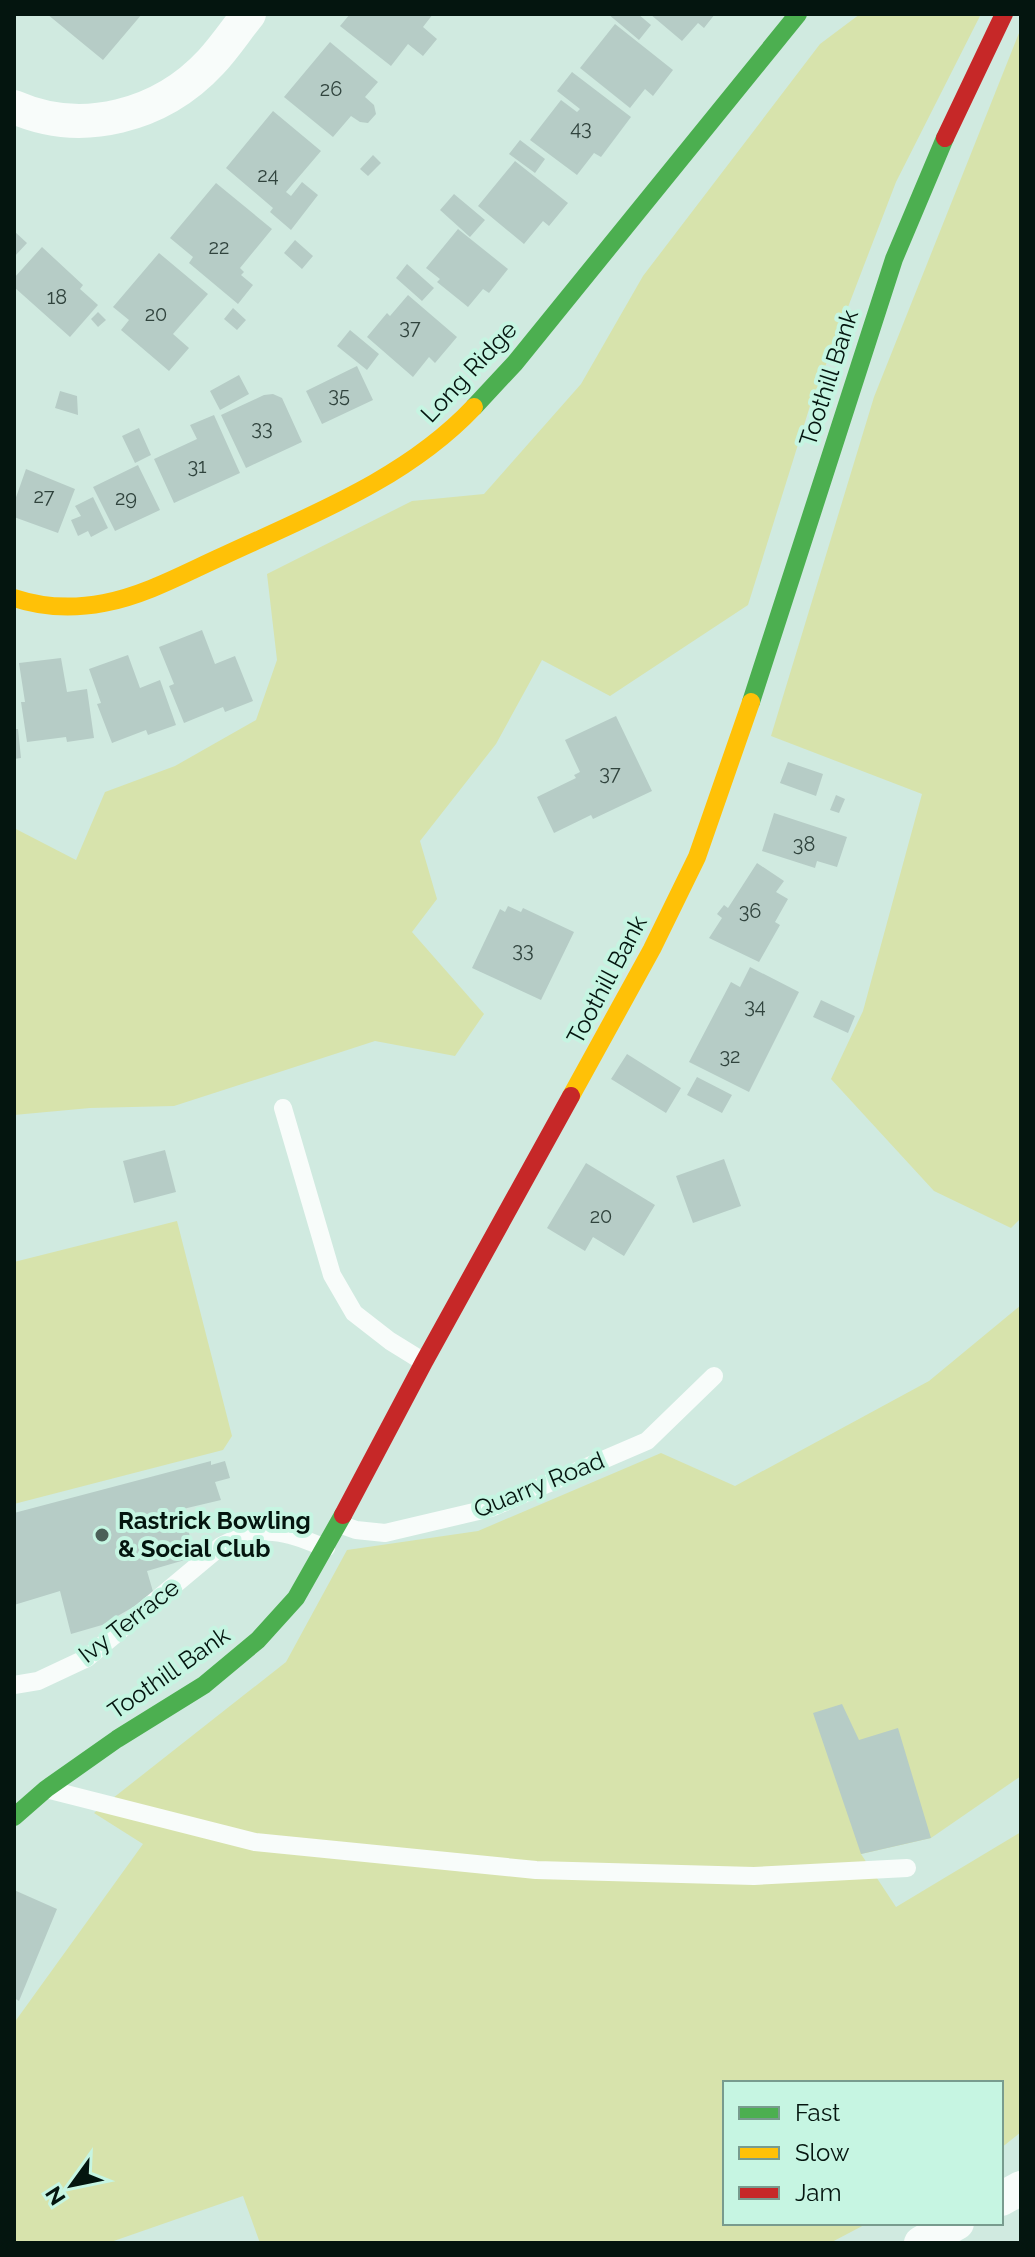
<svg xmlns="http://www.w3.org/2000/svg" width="1035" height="2257" font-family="Raleway,sans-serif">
	<rect width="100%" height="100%" fill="#d0eae0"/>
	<path fill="#d7e3ac" d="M860,14H981L896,182L810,406L748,605L610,696L542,660L496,744L420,841L437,899L412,932L484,1014L455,1056L375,1041L174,1106L90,1108L14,1115V828L76,860L105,792L175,766L256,720L277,660L267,574L412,501L484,494L581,384L643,276L820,44Z
		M1021,28V1218L1011,1228L934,1191L831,1079L863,1011L922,794L771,736L874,397Z
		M177,1221L232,1436L223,1450L14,1504V1262Z
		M1021,1305V1776L931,1838L861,1854L896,1907L1021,1832V2132L1001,2148V2083H725V2223H868L830,2243H260L243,2196L108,2243H14V2023L143,1844L94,1813L286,1662L347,1550L478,1531L661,1453L735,1486L929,1381Z"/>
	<path fill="#b6ccc6" d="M47,14H142L103,60Z
		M350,14H433L423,27L437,39L423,56L408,44L391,66L340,26Z
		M608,14H638L651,25L639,40Z
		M650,14H715L704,28L698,23L682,41Z
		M615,24L673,70L653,96L645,89L630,108L580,68Z
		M330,42L378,82L365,97L374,105L376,114L368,123L360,122L351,116L333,137L284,97Z
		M572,72L631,117L601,157L594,153L577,175L530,140L561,100L577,112L580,109L557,91Z
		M273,111L321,151L286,192L291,196L302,182L318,195L291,230L270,212L273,208L226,168Z
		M520,140L545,159L535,173L509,154Z
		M373,155L381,163L368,176L360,169Z
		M515,161L568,203L549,226L543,221L524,244L478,206Z
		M216,183L272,229L240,268L244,272L241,275L253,285L238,304L189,263L193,257L170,238Z
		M454,194L485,220L470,237L440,210Z
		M458,229L508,269L489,293L483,289L468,307L437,282L440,279L426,268Z
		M14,231L27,243L14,257Z
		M295,240L313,256L302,269L284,253Z
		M42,247L83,285L80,289L98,305L70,337L14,287V278Z
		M159,253L208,294L173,334L189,348L169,371L121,330L129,320L113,307Z
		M407,264L434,288L422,301L396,278Z
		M408,295L457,337L435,363L429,357L413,377L367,337L387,313L390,316Z
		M233,308L246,320L237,330L224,319Z
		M98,312L106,320L98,327L91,319Z
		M350,330L379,354L367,370L337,346Z
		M357,366L373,400L322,424L306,391Z
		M239,375L249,394L220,410L210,391Z
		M60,391L77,396L78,415L55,408Z
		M273,394L282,398L302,442L246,468L221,415L264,395Z
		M214,415L240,473L174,503L154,459L197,439L190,425Z
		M139,428L151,455L135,463L122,436Z
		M138,465L160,510L115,531L93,487Z
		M26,469L75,489L58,533L14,517V503Z
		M93,497L108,528L91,537L88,531L78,536L71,520L81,516L75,506Z
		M202,630L215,664L235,656L253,701L225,712L223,707L184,723L169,686L174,684L159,647Z
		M128,655L140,688L160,680L176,725L148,735L146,730L112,743L97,704L101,703L89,669Z
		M61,658L67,692L87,689L94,738L67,742L66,737L27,742L21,702H25L19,663Z
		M616,716L652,791L593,819L591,815L554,833L537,797L576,778L574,775L580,772L565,740Z
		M14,729H18L21,758L14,759Z
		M788,762L823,774L816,796L780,783Z
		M836,795L845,799L839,813L830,810Z
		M774,813L847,837L837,867L817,861L815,868L762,851Z
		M757,863L784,881L776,892L788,899L775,922L780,925L759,962L709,938L722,918L717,914L724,905L728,908Z
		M508,906L521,912L523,908L574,932L541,1000L472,968L500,909L505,912Z
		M750,967L799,992L749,1092L689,1062L731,982L740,987Z
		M821,1000L855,1016L848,1033L813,1017Z
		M627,1054L681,1088L666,1113L611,1079Z
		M697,1077L732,1095L722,1113L687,1095Z
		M165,1150L176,1192L134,1203L123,1161Z
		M724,1159L741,1206L693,1223L676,1176Z
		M586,1163L655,1205L624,1256L593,1237L585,1251L547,1228Z
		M211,1461V1465L225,1461L230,1478L215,1482L221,1500L183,1509L195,1557L147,1571L154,1595L102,1625L71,1634L60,1591L14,1605V1513Z
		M842,1704L859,1740L898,1728L931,1838L861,1854L813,1713Z
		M14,1890L57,1909L19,2001L14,1998Z"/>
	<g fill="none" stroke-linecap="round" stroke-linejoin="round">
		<path stroke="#f8fcfa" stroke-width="18" d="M283,1108L332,1275L354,1313L390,1341L424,1362
			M339,1524L356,1530L385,1533L491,1508L647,1441L714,1376
			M14,1685L38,1681L87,1658L221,1546C264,1523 283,1531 326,1548
			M50,1790L255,1842L536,1870L754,1876L907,1868"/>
		<path stroke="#f8fcfa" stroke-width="34" d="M14,107C82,137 161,116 211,62C225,47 236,30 249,14
			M1001,2199L1021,2188
			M921,2243L957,2223"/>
		<path stroke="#4caf50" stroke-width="18" d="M474,407L515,363L798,14
			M751,702L894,259L945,138
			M14,1817L46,1789L117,1739L204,1685L258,1640L296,1598L343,1515"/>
		<path stroke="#ffc107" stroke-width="18" d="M14,598C44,608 73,609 104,603C146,595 185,573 223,556C311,515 406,479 474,407
			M571,1096L652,949L697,857L751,702"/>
		<path stroke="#c62828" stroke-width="18" d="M945,138L1004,14
			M343,1515L424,1362L571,1096"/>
	</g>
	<circle fill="#4b6058" stroke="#c6f5e2" stroke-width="3" cx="102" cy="1535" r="8"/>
	<g text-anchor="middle" stroke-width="8" stroke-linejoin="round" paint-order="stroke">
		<g font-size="20" fill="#30433d">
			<text x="331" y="96">26</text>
			<text x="581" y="135">43</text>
			<text x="268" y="182">24</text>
			<text x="219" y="254">22</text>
			<text x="57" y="304">18</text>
			<text x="156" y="321">20</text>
			<text x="410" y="334">37</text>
			<text x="339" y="402">35</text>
			<text x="262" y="435">33</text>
			<text x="197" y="473">31</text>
			<text x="44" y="503">27</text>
			<text x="126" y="505">29</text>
			<text x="610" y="780">37</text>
			<text x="804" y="851">38</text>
			<text x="750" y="918">36</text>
			<text x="523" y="957">33</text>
			<text x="755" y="1013">34</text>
			<text x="730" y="1063">32</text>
			<text x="601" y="1223">20</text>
		</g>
		<g font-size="24" fill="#04150f" stroke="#c6f5e2">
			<text transform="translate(469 372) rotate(-47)" y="8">Long Ridge</text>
			<text transform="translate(829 378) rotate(-72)" y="8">Toothill Bank</text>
			<text transform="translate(607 980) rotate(-62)" y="8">Toothill Bank</text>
			<text transform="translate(539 1485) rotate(-22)" y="8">Quarry Road</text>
			<text transform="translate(129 1621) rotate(-38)" y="8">Ivy Terrace</text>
			<text transform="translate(169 1673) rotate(-35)" y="8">Toothill Bank</text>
		</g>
		<g font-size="24" font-weight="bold" fill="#04150f" stroke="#c6f5e2" text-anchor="start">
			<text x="118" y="1529">Rastrick Bowling<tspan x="118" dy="28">&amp; Social Club</tspan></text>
		</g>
	</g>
	<rect width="1035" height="2257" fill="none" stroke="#04150f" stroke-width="32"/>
	<rect x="723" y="2081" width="280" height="144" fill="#c6f5e2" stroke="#789b8e" stroke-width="2"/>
	<rect x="739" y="2107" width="40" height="12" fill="#4caf50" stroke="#789b8e" stroke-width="2"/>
	<text x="795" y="2121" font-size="24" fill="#04150f">Fast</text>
	<rect x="739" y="2147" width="40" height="12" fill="#ffc107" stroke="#789b8e" stroke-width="2"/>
	<text x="795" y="2161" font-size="24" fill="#04150f">Slow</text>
	<rect x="739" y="2187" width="40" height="12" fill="#c62828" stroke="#789b8e" stroke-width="2"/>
	<text x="795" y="2201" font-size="24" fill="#04150f">Jam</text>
	<g transform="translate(72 2185) rotate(237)" stroke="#c6f5e2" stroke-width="6" paint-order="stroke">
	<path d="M0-6L14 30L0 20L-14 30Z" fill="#04150f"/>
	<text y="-12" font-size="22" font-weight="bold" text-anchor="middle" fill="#04150f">N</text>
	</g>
</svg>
